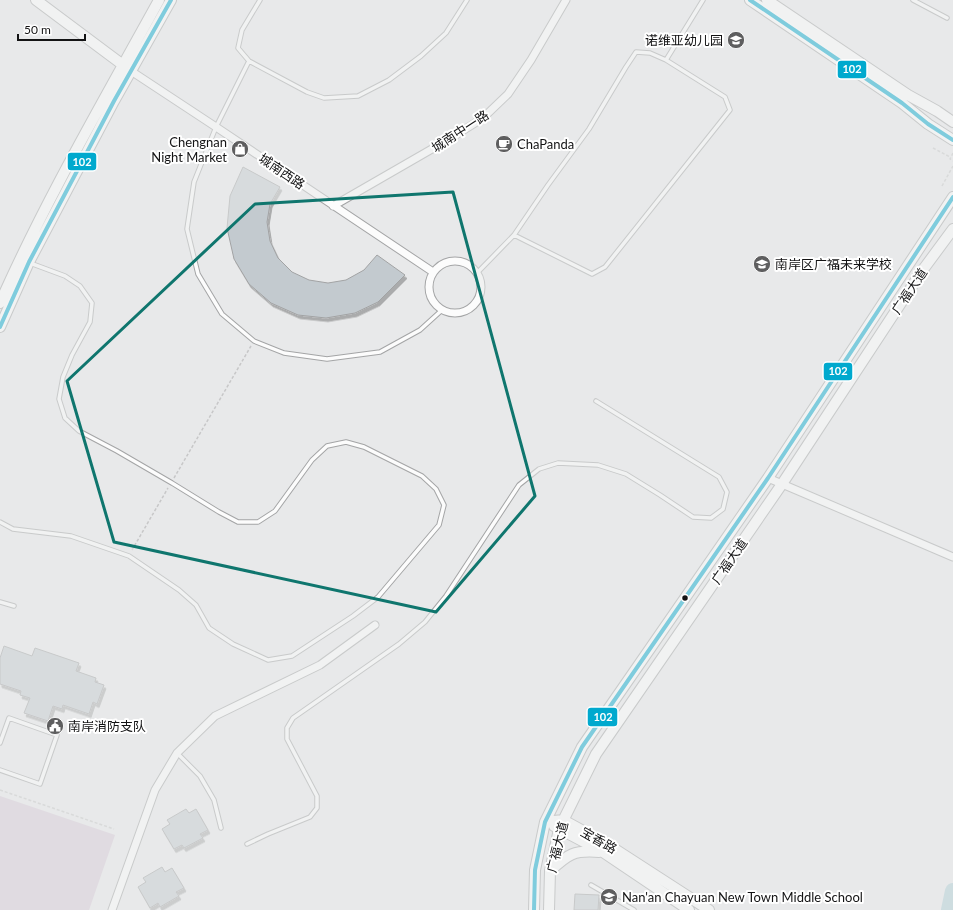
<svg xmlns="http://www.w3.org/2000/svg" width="953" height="910" font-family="Lato,'Noto Sans SC',sans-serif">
	<defs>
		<filter id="shadow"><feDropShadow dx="2" dy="3.5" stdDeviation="0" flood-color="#0004"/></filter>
	</defs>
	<rect width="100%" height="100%" fill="#e8e9ea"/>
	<path fill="#d8c9d8" d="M0,796L115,835L89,910H0Z"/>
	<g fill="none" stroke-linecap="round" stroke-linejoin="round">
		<path stroke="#afced6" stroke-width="16" d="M949,910L953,891"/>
	</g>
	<path fill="#c3cacf" stroke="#a2a3a4" filter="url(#shadow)" d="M243,167L280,187L270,204L267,222L270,241L278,258L292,272L309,280L328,283L346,280L364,270L377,255L405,275L378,302L355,313L326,318L298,315L271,303L249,284L234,259L227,228L230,196Z
		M4,646L32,656L35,648L79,663L76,671L96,678L95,682L104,685L97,704L93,702L89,714L63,705L62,709L53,706L48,721L24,713L30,698L20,695L21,691L0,684V658Z
		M186,809L189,813L196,809L208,830L200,834L203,838L184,848L182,845L174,849L162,829L170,824L167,820Z
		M162,867L165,872L172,868L184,888L176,892L179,896L160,907L158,903L150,908L138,887L146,882L143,878Z
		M575,894L599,895L598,910H574Z"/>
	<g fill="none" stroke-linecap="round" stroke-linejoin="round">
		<defs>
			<path id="lane" d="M260,0L242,30L238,48L249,61L307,92L324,98L358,96L389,80L421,56L446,33L467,0
				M913,0L947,18
				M666,60L703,0
				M249,61L216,127L194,182L187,229L198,274L222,314L254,341L284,353L327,359L380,352L420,330L442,310
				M477,273L514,235L548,185L589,129L626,67L636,52L650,53L666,60L725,97L730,110L605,267L592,274L514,235
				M0,522L13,529L71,536L129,556L179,590L196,605L209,628L233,644L268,660L292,656L353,616L378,597L439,525L444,505L436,489L422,476L364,447L346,442L327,446L312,460L275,511L258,522H238L219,512L172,483L117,451L79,431L65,418L59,399L63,377L72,355L90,322L92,303L80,286L65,276L30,263
				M0,602L14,606
				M0,743L9,718L57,735L40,784L0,770
				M177,753L200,776L214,800L221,828
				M247,844L268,834L310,817L317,808V796L287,739V728L293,718L399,644L425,622L446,596L519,485L539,469L558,463L598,465L626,474L660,495L693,517L711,518L723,509L727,492L719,477L596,401
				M591,885L634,910"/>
			<path id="street" d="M131,71L216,127L433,272
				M333,206L451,138L483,118L508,94L531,60L566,0
				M429 287a26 26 0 1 1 52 0a26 26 0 1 1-52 0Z
				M768,478L953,557
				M112,910L155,790L177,753L215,716L320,665L375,625"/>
			<path id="secondary" d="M36,0L123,65
				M750,0L902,103L928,124L953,140
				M767,0L908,95L937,111L953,122
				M0,303C46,199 104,100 159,0
				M0,327L29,262L114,101L171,0
				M545,822L563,820L607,844L709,910
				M554,826L603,852L689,910
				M550,871C568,854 574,850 599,852
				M534,910L535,870L545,822L582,747L768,478L953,197
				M549,910L550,871L559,829L596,754L782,484L922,271L953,229"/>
		</defs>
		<use href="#lane" stroke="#a4a5a6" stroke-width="5.5"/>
		<use href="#street" stroke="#a4a5a6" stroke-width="9"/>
		<use href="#secondary" stroke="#a4a5a6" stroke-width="12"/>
		<path stroke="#c7c7c8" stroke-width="1.5" stroke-dasharray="3 2" stroke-linecap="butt" d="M933,148L950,157
			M953,153L950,159L953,161
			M942,186L953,166
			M174,478L251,346
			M132,550L168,488
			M0,790L114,829"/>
		<use href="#lane" stroke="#fcfcfc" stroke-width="3.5"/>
		<use href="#street" stroke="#fcfcfc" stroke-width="7"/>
		<use href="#secondary" stroke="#fcfcfc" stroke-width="10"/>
		<defs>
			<path id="bus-1" d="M750,0L902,103L928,124L953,140
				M0,327L29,262L114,101L171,0
				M534,910L535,870L545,822L582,747L768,478L953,197"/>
		</defs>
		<use href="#bus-1" stroke="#fff" stroke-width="7"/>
		<use href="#bus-1" stroke="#00a9ce" stroke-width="4"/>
	</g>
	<path d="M0 0H953V910H0ZM453,192L535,496L436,612L114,542L67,381L255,204Z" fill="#e8e9ea" fill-opacity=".55" fill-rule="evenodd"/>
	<path fill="none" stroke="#0f766e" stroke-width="3" stroke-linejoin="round" d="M453,192L535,496L436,612L114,542L67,381L255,204Z"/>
	<defs>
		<symbol id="school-disc" viewBox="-11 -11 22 22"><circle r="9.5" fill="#5e5e5f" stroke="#fff"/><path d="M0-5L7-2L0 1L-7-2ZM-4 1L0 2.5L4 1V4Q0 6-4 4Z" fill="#fff"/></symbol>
		<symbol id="cafe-disc" viewBox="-11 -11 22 22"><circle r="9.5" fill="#5e5e5f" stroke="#fff"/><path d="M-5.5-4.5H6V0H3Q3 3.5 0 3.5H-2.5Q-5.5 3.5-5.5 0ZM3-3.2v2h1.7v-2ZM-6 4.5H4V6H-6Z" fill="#fff"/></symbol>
		<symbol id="shop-disc" viewBox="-11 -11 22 22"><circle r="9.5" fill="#5e5e5f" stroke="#fff"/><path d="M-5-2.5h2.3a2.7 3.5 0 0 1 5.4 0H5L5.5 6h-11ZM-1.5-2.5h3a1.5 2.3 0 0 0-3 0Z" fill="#fff"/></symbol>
		<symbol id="civic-disc" viewBox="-11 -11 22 22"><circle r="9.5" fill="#5e5e5f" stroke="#fff"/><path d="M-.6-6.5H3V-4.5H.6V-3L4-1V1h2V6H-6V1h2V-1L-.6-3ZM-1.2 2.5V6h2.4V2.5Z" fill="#fff"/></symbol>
	</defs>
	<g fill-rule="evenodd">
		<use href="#school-disc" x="726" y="30" width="20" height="20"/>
		<use href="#cafe-disc" x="494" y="134" width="20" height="20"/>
		<use href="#shop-disc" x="230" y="139" width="20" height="20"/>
		<use href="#school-disc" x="752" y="254" width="20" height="20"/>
		<use href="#civic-disc" x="45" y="716" width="20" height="20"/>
		<use href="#school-disc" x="599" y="887" width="20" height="20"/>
	</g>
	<circle fill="#131314" stroke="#fff" stroke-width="1.5" cx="685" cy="598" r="3.5"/>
	<g text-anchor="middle" stroke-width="4" stroke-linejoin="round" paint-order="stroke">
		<g font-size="13" fill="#131314" stroke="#fff" text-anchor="start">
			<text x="723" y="45" text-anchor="end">诺维亚幼儿园</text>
			<text x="227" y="147" text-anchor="end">Chengnan<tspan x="227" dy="15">Night Market</tspan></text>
			<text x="517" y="149">ChaPanda</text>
			<text x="775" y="269">南岸区广福未来学校</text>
			<text x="68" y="731">南岸消防支队</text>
			<text x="622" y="902">Nan'an Chayuan New Town Middle School</text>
		</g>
		<g font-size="13" fill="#131314" stroke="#fff">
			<text transform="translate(460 131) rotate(-33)" y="5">城南中一路</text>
			<text transform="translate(282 171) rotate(34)" y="5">城南西路</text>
			<text transform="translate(909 291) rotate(-56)" y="5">广福大道</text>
			<text transform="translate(729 561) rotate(-55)" y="5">广福大道</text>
			<text transform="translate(599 840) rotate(30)" y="5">宝香路</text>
			<text transform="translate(557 847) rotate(-76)" y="5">广福大道</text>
		</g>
	</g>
	<g stroke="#fff" stroke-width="1.5">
		<rect x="837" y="60" width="30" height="19" rx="4" fill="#00a9ce"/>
		<rect x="67" y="152" width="30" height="19" rx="4" fill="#00a9ce"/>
		<rect x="823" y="362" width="30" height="19" rx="4" fill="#00a9ce"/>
		<rect x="587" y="707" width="31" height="20" rx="4" fill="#00a9ce"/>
	</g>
	<g font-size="11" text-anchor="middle" font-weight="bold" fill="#fff">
		<text x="852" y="73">102</text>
		<text x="82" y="166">102</text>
		<text x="838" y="375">102</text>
		<text x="603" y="721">102</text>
	</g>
	<path d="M18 34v6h67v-6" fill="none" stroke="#131314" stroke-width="2"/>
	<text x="24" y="34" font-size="12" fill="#131314" stroke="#ffffff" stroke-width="3" paint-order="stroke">50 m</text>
</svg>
